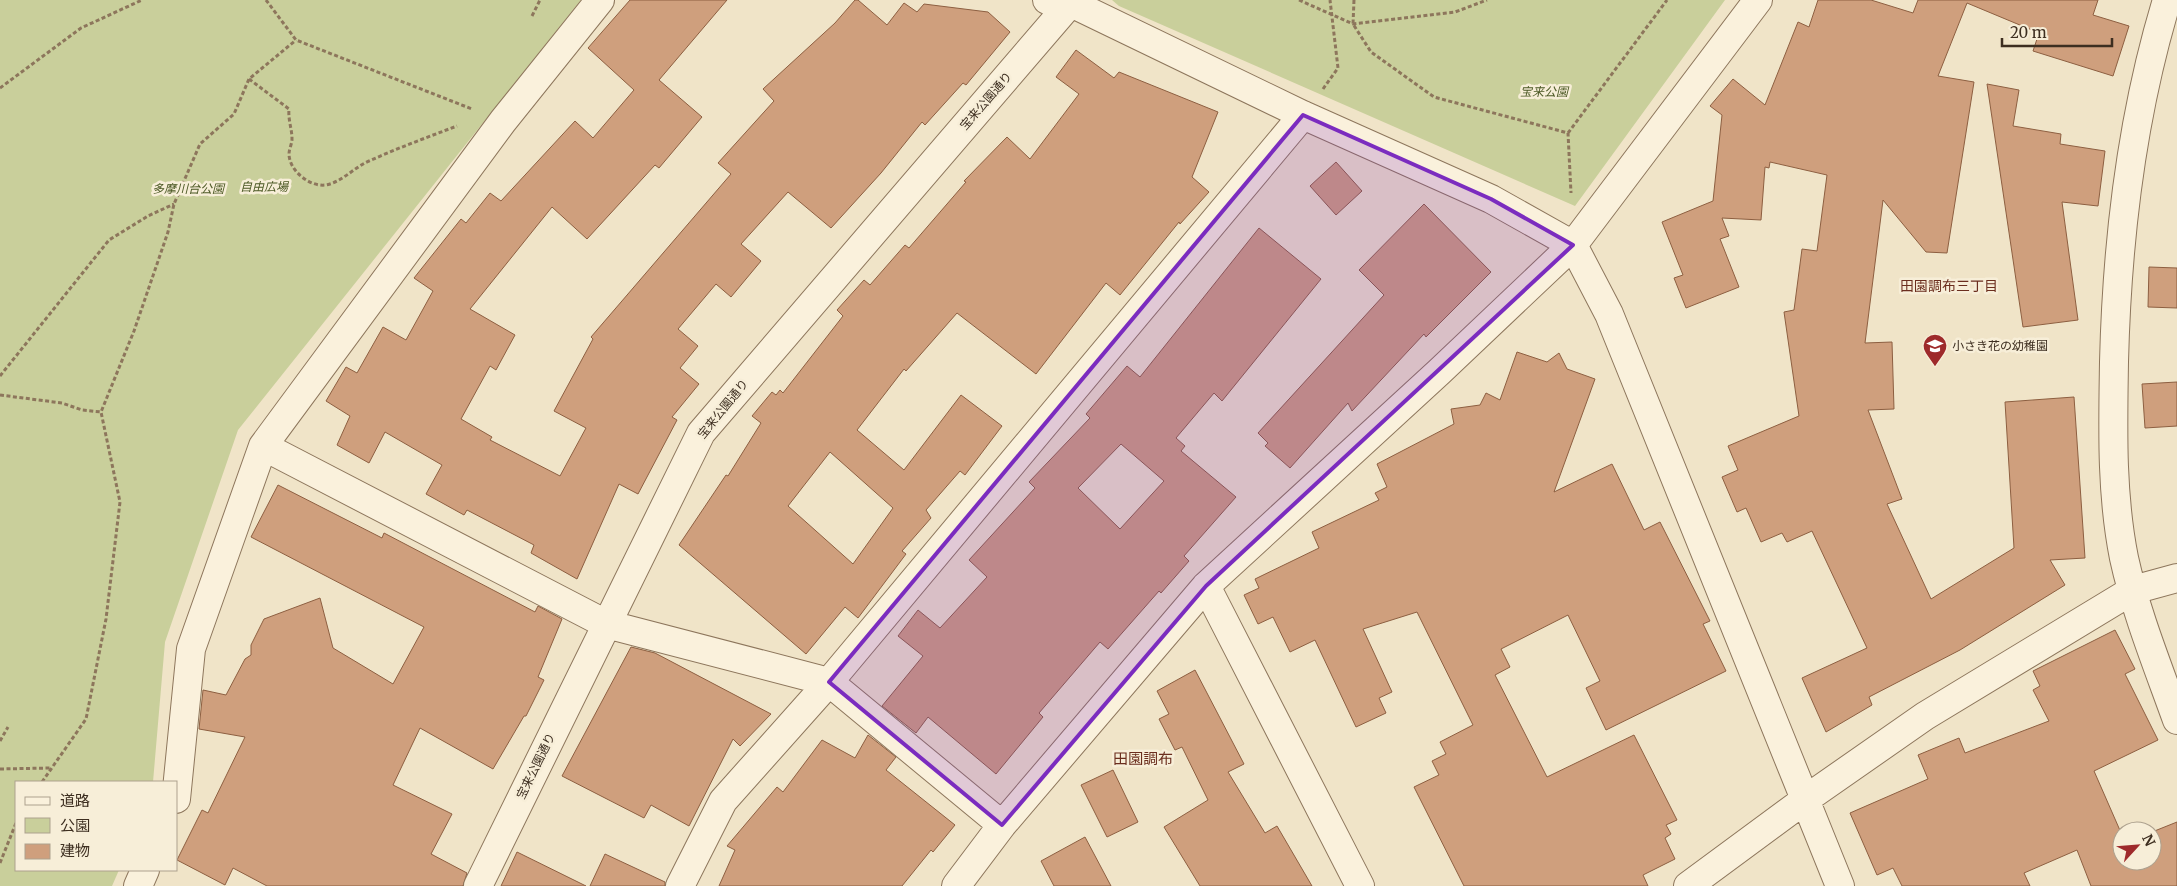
<svg xmlns="http://www.w3.org/2000/svg" width="2177" height="886" font-family="Merriweather,'Noto Sans JP',serif">
	<rect width="100%" height="100%" fill="#f0e4c8"/>
	<path fill="#c9cf9b" d="M0,0H581L238,430L165,642L153,782H16V870H119L112,886H0Z
		M1112,0H1725L1575,206L1119,6Z"/>
	<path fill="#cf9f7d" stroke="#8d5f41" fill-rule="evenodd" d="M630,0H727L659,80L702,117L659,168L655,165L587,239L552,207L470,309L515,335L496,370L490,366L461,419L492,437L490,440L560,476L586,428L554,411L593,339L591,337L731,174L718,163L774,101L763,89L835,23L855,0H858L887,25L904,3L917,12L924,4L988,12L1010,32L966,85L963,83L925,125L922,122L881,173L831,228L788,192L741,244L761,261L731,297L716,284L678,329L698,346L680,368L699,384L672,417L677,420L638,494L619,484L577,579L531,553L534,545L467,510L464,515L426,494L442,465L385,432L369,463L337,445L350,416L326,401L346,367L357,373L383,327L406,340L433,291L414,278L461,219L466,223L490,193L501,201L575,121L593,138L634,90L588,48Z
		M1818,0H1871L1913,13L1918,0H2098L2093,15L2129,26L2113,76L2033,51L2039,33L1967,3L1938,76L1974,82L1947,253L1926,252L1883,200L1865,343L1892,342L1894,409L1868,410L1902,499L1887,504L1931,599L2014,548L2005,402L2074,397L2085,558L2050,560L2065,585L1960,650L1869,697L1872,705L1826,732L1802,678L1867,648L1812,531L1787,542L1782,533L1761,542L1746,508L1737,512L1722,477L1738,470L1728,446L1799,416L1784,312L1794,310L1802,249L1817,251L1827,175L1770,162L1769,168L1765,167L1761,220L1722,218L1729,236L1720,239L1739,287L1686,308L1674,278L1683,275L1662,222L1713,201L1722,115L1710,106L1733,79L1765,105L1798,22L1809,27Z
		M1076,50L1114,78L1119,72L1218,112L1192,177L1209,192L1180,224L1179,222L1120,295L1106,283L1036,374L957,313L906,371L904,369L857,430L904,470L961,395L1002,426L965,475L960,471L926,510L931,518L902,551L906,554L858,618L845,607L806,654L679,545L726,475L728,476L761,423L752,416L772,392L776,395L780,390L783,393L843,316L837,310L864,280L870,285L905,245L909,248L966,182L964,181L1007,137L1030,159L1079,94L1056,77ZM830,452L893,508L853,564L788,506Z
		M1987,84L2019,90L2013,126L2061,134L2060,144L2105,151L2098,206L2062,202L2078,320L2023,327Z
		M1336,162L1362,191L1336,215L1310,186Z
		M1424,204L1491,272L1426,337L1424,334L1352,411L1348,403L1290,468L1265,446L1268,443L1258,433L1384,295L1359,270Z
		M1259,228L1321,279L1222,401L1214,393L1176,438L1185,446L1181,451L1236,497L1184,556L1189,561L1161,593L1159,591L1108,649L1100,642L1039,713L1043,717L996,774L928,717L916,733L882,706L923,656L898,636L918,610L940,628L987,577L969,560L1035,488L1029,482L1090,418L1086,414L1127,366L1140,377ZM1121,444L1164,481L1120,529L1078,488Z
		M2149,267L2177,268V308L2148,307Z
		M1517,352L1547,362L1559,353L1567,369L1595,379L1554,492L1612,464L1644,530L1660,522L1710,621L1703,624L1726,671L1606,730L1586,688L1600,681L1568,615L1501,649L1510,667L1495,675L1547,777L1634,735L1677,820L1666,825L1671,834L1665,838L1675,859L1643,875L1648,886H1464L1414,787L1439,775L1432,761L1446,754L1440,742L1473,725L1417,612L1363,629L1392,692L1379,698L1386,713L1356,727L1315,640L1290,652L1273,617L1258,624L1244,595L1259,588L1255,579L1319,548L1312,532L1379,500L1375,493L1387,487L1377,464L1454,424L1451,409L1480,405L1486,393L1500,400Z
		M2177,382V426L2145,428L2142,384Z
		M278,485L382,538L384,533L535,612L538,606L562,619L538,677L544,680L526,716H524L493,769L420,728L393,785L452,814L431,854L467,873L463,886H267L233,868L225,885L177,860L202,810L208,813L245,737L199,729L203,690L226,695L245,659L251,655V645L264,619L320,598L333,648L393,684L424,627L251,537Z
		M2115,630L2135,669L2125,674L2158,740L2094,771L2122,835V861H2152V832L2177,822V886H2091L2077,850L2024,873L2030,886H1902L1893,868L1877,875L1850,813L1928,779L1918,755L1959,738L1965,753L2049,721L2033,690L2040,686L2033,671Z
		M631,647L655,653L771,714L740,746L733,739L689,826L651,805L644,818L562,776Z
		M1195,670L1244,764L1228,772L1265,833L1277,826L1312,886H1200L1164,827L1208,800L1182,747L1175,750L1159,719L1169,714L1157,691Z
		M868,735L896,757L886,770L955,825L933,852L931,850L902,886H719L735,850L727,846L777,787L783,792L822,740L855,758Z
		M1113,770L1138,822L1107,837L1081,785Z
		M1085,837L1111,886H1054L1041,861Z
		M517,852L586,886H501Z
		M605,854L665,882V886H590Z"/>
	<g fill="none" stroke-linecap="round" stroke-linejoin="round">
		<defs>
			<path id="minor" d="M1047,0L1071,3L1303,115L1491,199L1573,245L1609,314L1840,886
				M2167,0C2131,118 2117,239 2114,362C2113,427 2111,493 2124,558C2136,613 2158,667 2177,720
				M263,446L606,624L829,682L1002,825
				M1206,586L1360,886
				M176,799L191,649L263,446L503,121L600,0
				M138,886L145,870
				M478,886L701,433L1073,0
				M680,886L723,801L829,682L1303,115
				M956,886L1002,825L1206,586L1439,372L1573,245L1758,0
				M1688,886L1806,799L1925,716L2133,590L2177,578"/>
		</defs>
		<use href="#minor" stroke="#8d765c" stroke-width="30"/>
		<path stroke="#8d765c" stroke-width="3" stroke-dasharray="4 2.5" stroke-linecap="butt" d="M266,0L296,40L472,109
			M1299,0L1353,24L1455,12L1487,0
			M1354,0L1353,24L1371,52L1434,97L1568,133L1571,193
			M532,16L540,0
			M249,79L289,109C288,120 292,129 292,139C292,144 289,149 289,154C289,171 312,190 330,184C345,179 355,167 369,161C398,148 428,137 457,126
			M0,88L81,28L142,0
			M1323,89L1338,68L1330,0
			M1568,133L1667,0
			M0,376L109,240L148,216L174,204
			M0,395L62,403L82,410L101,412
			M0,741L8,727
			M0,769L51,768
			M42,782L86,719L106,619L120,502L101,412L134,331L168,232L174,204L200,144L234,114L249,79L296,40
			M0,863L16,823"/>
		<use href="#minor" stroke="#faf1dc" stroke-width="28"/>
	</g>
	<path fill="#7b2cbf" fill-opacity="0.2" stroke="#7b2cbf" stroke-width="4" stroke-linejoin="round" d="M1303,115L1491,199L1573,245L1206,586L1002,825L829,682Z"/>
	<defs>
		<symbol id="school-pin" viewBox="-11 -11 22 30"><path d="M0 17L-7.5 6A9.5 9.5 0 1 1 7.5 6Z" fill="#9e2a2b" stroke="#f7eed8"/><path d="M0-5L7-2L0 1L-7-2ZM-4 1L0 2.5L4 1V4Q0 6-4 4Z" fill="#fff"/></symbol>
	</defs>
	<g fill-rule="evenodd">
		<use href="#school-pin" x="1921" y="332" width="28" height="38"/>
	</g>
	<g text-anchor="middle" stroke-width="5" stroke-linejoin="round" paint-order="stroke">
		<g font-size="12" font-style="italic" fill="#4d5a26" stroke="#f7eed8">
			<text x="1544" y="96">宝来公園</text>
			<text x="264" y="191">自由広場</text>
			<text x="188" y="193">多摩川台公園</text>
		</g>
		<g font-size="12" fill="#3d2e20" stroke="#f7eed8">
			<text transform="translate(986 101) rotate(-49)" y="4">宝来公園通り</text>
			<text transform="translate(723 409) rotate(-51)" y="4">宝来公園通り</text>
			<text transform="translate(536 766) rotate(-64)" y="4">宝来公園通り</text>
		</g>
		<g font-size="12" fill="#3d2e20" stroke="#f7eed8" text-anchor="start">
			<text x="1952" y="350">小さき花の幼稚園</text>
		</g>
		<g font-size="14" fill="#6b2e1e" stroke="#f7eed8">
			<text x="1949" y="291">田園調布三丁目</text>
		</g>
		<g font-size="15" fill="#6b2e1e" stroke="#f7eed8">
			<text x="1143" y="764">田園調布</text>
		</g>
	</g>
	<rect x="15" y="781" width="162" height="90" fill="#f7eed8" stroke="#ada18e"/>
	<rect x="25" y="797" width="25" height="8" fill="#faf1dc" stroke="#ada18e"/>
	<text x="60" y="806" font-size="15" fill="#3d2e20">道路</text>
	<rect x="25" y="818" width="25" height="15" fill="#c9cf9b" stroke="#ada18e"/>
	<text x="60" y="831" font-size="15" fill="#3d2e20">公園</text>
	<rect x="25" y="844" width="25" height="15" fill="#cf9f7d" stroke="#ada18e"/>
	<text x="60" y="856" font-size="15" fill="#3d2e20">建物</text>
	<g transform="translate(2137 846) rotate(64)"><circle r="24" fill="#f7eed8" stroke="#ada18e"/>
	<path d="M0-4L9 19L0 12L-9 19Z" fill="#9e2a2b"/>
	<text y="-8" font-size="14" font-weight="bold" text-anchor="middle" fill="#3d2e20">N</text>
	</g>
	<path d="M2002 38v8h110v-8" fill="none" stroke="#3d2e20" stroke-width="2.5"/>
	<text x="2010" y="38" font-size="15" fill="#3d2e20" stroke="#f7eed8" stroke-width="4" paint-order="stroke">20 m</text>
</svg>
